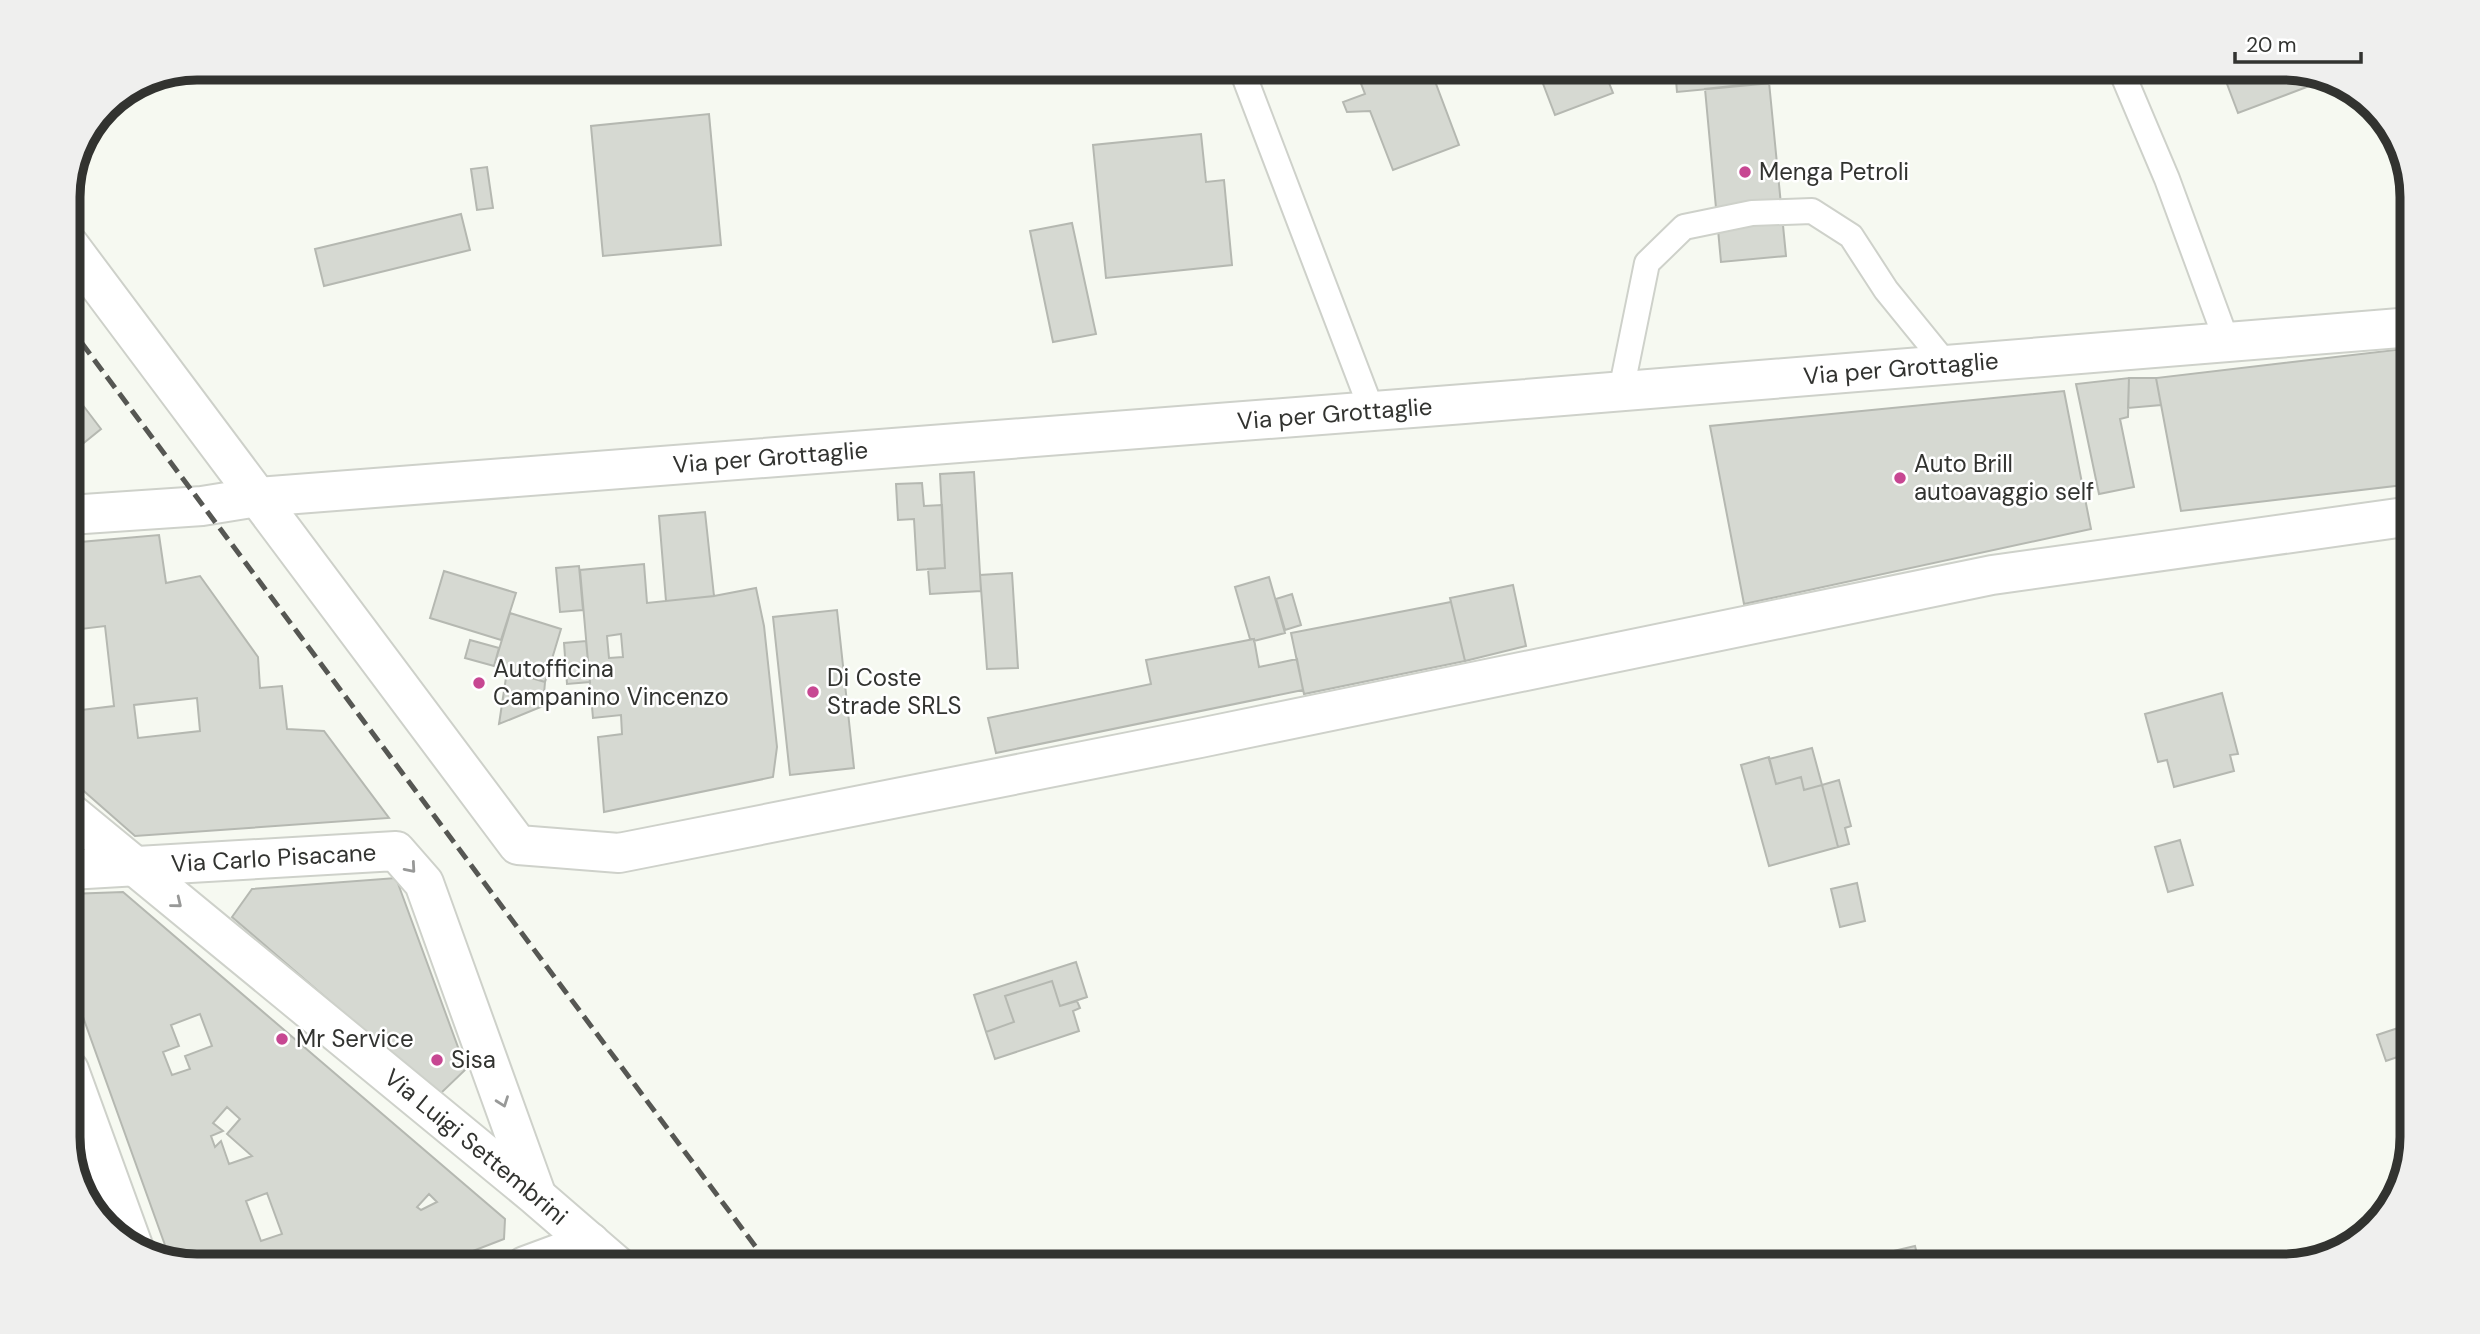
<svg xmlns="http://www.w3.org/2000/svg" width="2480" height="1334" font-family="'DM Sans',sans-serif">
	<rect width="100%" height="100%" fill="#f6f9f1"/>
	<path fill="#d6d9d2" stroke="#b5b8b1" stroke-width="2" fill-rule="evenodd" d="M1355,68H1430L1459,145L1393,170L1370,111L1347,112L1343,102L1365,94Z
		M1537,68H1603L1613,93L1555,115Z
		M1675,68H1780L1782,82L1677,92Z
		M2221,68H2282L2328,79L2238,113Z
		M1769,82L1786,256L1721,262L1705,89Z
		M709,114L721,245L603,256L591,126Z
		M1201,134L1206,182L1224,180L1232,265L1106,278L1093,145Z
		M487,167L493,208L477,210L471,169Z
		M461,214L470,250L324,286L315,249Z
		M1072,223L1096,334L1053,342L1030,231Z
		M2412,348V484L2181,511L2156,378Z
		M2129,378H2156L2161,405L2128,408Z
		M2129,378L2128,417L2120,419L2134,487L2099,494L2076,384Z
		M69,387L101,429L69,455Z
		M2064,391L2091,529L1744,604L1710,426Z
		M974,472L981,591L930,594L928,569L945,568L940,474Z
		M922,483L924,506L942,505L945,568L917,570L914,519L898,520L896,484Z
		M705,512L714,596L666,601L659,516Z
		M159,535L166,583L200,576L258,657L260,688L282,686L287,729L324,731L389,818L135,836L69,778V738L76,744L72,711L114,706L105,626L72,630L79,691L69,692V543ZM197,698L200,731L138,738L134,705Z
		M644,564L647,603L714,596L756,588L764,626L777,747L773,777L604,812L598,737L622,734L621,715L593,718L580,570ZM621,634L623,657L609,658L607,636Z
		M579,566L583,610L560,612L556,568Z
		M444,571L516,593L501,640L430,618Z
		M1012,573L1018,668L987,669L980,575Z
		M1269,577L1285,633L1254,641V639H1250L1235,587Z
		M1513,585L1526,646L1465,661L1450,598Z
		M1292,594L1301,625L1285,630L1276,599Z
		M1451,602L1465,661L1304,694L1291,633Z
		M837,610L854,768L790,775L773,617Z
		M510,613L561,629L545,682L494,666Z
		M1254,639L1259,667L1297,659L1303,690L996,753L988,718L1151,684L1146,660Z
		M470,640L499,648L494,666L465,658Z
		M586,641L590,682L567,684L564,643Z
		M507,671L545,682L543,706L499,724Z
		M2222,693L2238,754L2230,755L2234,771L2174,787L2167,760L2158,762L2145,714Z
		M1812,748L1822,785L1804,790L1801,777L1776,784L1769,759Z
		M1769,757L1776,784L1801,777L1804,790L1822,785L1838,847L1769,866L1741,765Z
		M1839,780L1851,826L1845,828L1849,844L1838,847L1822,785Z
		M2180,840L2193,885L2168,892L2155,847Z
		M396,878L466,1069L439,1095L232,917L252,889Z
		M1857,883L1865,921L1840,927L1831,889Z
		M123,892L505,1219L504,1239L434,1266H198L170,1259L69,978V894ZM200,1014L212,1046L185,1056L190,1069L172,1075L163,1052L179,1046L171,1025ZM227,1107L240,1119L227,1134L252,1156L229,1164L221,1141L215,1147L211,1136L223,1131L213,1123ZM267,1193L282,1234L261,1241L246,1201ZM429,1194L437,1202L421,1210L417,1207Z
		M1076,962L1087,997L1060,1006L1052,981L1005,996L1014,1022L986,1032L974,995Z
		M1052,981L1060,1006L1077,1001L1080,1008L1073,1011L1079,1031L995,1059L986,1032L1014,1022L1005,996Z
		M2401,1027L2403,1034L2412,1031V1047L2408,1049L2409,1053L2386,1061L2377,1035Z
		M69,1116L108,1224L90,1209L69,1145Z
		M1915,1246L1920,1266H1888L1885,1253Z
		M1885,1252L1888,1266H1860L1858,1258Z"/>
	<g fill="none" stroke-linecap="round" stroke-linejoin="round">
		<defs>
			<path id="service" d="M1241,68L1372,411
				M2120,68L2167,179L2227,342
				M1621,391L1647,263L1684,227L1752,213L1812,211L1851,236L1886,290L1947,365"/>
			<g id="minor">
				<path d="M69,245L518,845L619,853L1200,738L1992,575L2412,516"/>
				<path id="s1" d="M69,812L536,1196L617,1266"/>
				<path id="s2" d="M69,870L396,851L424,883L536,1194"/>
				<path d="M69,1070L133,1246"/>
				<path d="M525,1266L590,1242"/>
			</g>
			<g id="tertiary">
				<path id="s3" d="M69,515L202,506L258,497L1464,404L2412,327"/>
			</g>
		</defs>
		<use href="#service" stroke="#ced1ca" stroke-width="28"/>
		<use href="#minor" stroke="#ced1ca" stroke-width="42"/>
		<use href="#tertiary" stroke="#ced1ca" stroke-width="42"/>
		<use href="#service" stroke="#fff" stroke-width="24"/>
		<use href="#minor" stroke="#fff" stroke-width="38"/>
		<use href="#tertiary" stroke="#fff" stroke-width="38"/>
		<path stroke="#565753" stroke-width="5" stroke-dasharray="14 7" stroke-linecap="butt" d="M69,326L770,1266"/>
	</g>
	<defs><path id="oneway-chevron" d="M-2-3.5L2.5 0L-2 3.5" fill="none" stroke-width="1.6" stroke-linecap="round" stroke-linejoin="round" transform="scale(1.75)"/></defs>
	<g stroke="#989998">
		<use href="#oneway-chevron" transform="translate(411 868) rotate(49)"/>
		<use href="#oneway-chevron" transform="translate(177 903) rotate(39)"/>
		<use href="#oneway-chevron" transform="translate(503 1102) rotate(70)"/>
	</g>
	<g fill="#c74792" stroke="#fff" stroke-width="2.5">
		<circle cx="1745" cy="172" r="7"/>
		<circle cx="1900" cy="478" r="7"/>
		<circle cx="479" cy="683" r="7"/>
		<circle cx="813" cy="692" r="7"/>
		<circle cx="282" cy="1039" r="7"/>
		<circle cx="437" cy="1060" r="7"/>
	</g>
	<g text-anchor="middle" stroke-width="5" stroke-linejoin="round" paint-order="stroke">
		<g font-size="24" fill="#323330" stroke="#fff" text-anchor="start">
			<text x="1759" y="180">Menga Petroli</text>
			<text x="1914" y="472">Auto Brill<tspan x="1914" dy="28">autoavaggio self</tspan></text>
			<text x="493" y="677">Autofficina<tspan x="493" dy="28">Campanino Vincenzo</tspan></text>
			<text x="827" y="686">Di Coste<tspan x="827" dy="28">Strade SRLS</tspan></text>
			<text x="296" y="1047">Mr Service</text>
			<text x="451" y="1068">Sisa</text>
		</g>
		<g font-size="24" fill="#323330" stroke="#fff">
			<text dy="8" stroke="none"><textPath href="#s3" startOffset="1838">Via per Grottaglie</textPath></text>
			<text dy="8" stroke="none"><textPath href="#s3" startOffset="1270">Via per Grottaglie</textPath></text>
			<text dy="8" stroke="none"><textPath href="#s3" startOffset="704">Via per Grottaglie</textPath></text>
			<text dy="8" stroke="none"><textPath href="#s2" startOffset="205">Via Carlo Pisacane</textPath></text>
			<text dy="8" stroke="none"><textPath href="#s1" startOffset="527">Via Luigi Settembrini</textPath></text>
		</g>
	</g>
	<path d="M0 0H2480V1334H0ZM197 80H2283A117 117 0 0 1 2400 197V1137A117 117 0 0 1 2283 1254H197A117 117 0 0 1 80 1137V197A117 117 0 0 1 197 80Z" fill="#efefee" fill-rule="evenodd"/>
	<path fill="none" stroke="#323330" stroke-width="9" d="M197 80H2283A117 117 0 0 1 2400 197V1137A117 117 0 0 1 2283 1254H197A117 117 0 0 1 80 1137V197A117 117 0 0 1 197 80Z"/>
	<path d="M2235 52v10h126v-10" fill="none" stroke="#323330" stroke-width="3.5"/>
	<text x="2246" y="52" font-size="21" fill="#323330" stroke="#ffffff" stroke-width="5" paint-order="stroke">20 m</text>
</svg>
